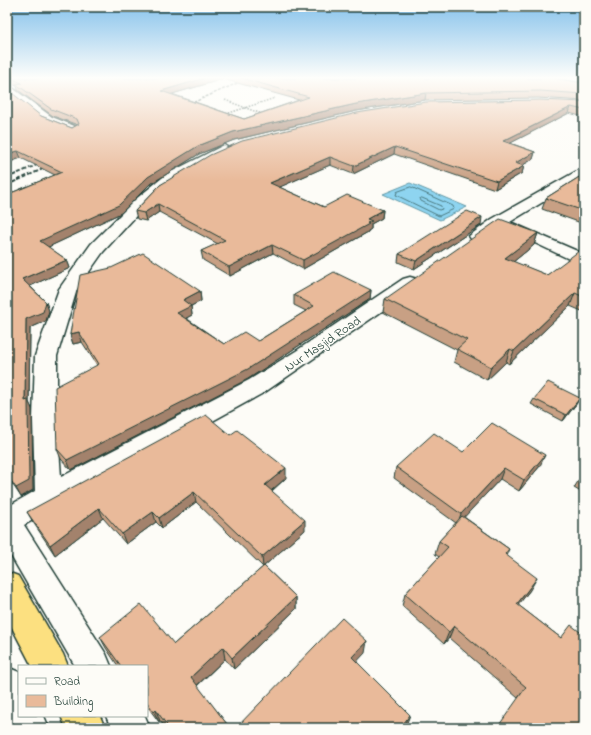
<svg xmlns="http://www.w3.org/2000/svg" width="591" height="735" font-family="'Indie Flower',sans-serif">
	<rect width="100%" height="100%" fill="#fdfcf7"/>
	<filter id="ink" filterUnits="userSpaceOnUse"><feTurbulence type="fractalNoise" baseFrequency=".025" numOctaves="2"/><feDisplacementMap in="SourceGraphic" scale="8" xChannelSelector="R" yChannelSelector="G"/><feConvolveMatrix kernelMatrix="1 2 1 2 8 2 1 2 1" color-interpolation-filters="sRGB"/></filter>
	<g filter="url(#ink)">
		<path fill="#8ed4f0" stroke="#6298a5" d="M410,183L467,207L440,220L383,194Z"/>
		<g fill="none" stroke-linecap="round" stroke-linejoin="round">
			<path stroke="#4b797f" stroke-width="1" d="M411,187L453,206L454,209L439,216L396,195L397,192Z
				M422,198L441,206L442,209L439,210L421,201L420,199Z"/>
			<defs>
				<path id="minor" d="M7,84L52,117L77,127L79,130L73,134L44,121L7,92Z
					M224,145L230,149L229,152L177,180L146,205L103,252L77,289L57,356V420L61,477L249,380L296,351L403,279L410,277L417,279L419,283L417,287L265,392L24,525L106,654L111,666H75L7,549V507L35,491L33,420L35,356L59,289L91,244L136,199L167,174Z
					M584,167V177L510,222L584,254V266L501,227C491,234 483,242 471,239L469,236L492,219Z
					M7,667L19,672V716H44L49,728H11L7,720Z
					M106,716H145L150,728H111Z"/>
				<path id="highway" d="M7,572L18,576L63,654L68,666H32L7,618Z
					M61,716H100L105,728H66Z"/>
			</defs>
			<use href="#minor" stroke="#1f3d34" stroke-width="3"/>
			<use href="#highway" stroke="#1f3d34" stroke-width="3"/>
			<path stroke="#1f3d34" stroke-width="1.5" stroke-dasharray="1.5 1.5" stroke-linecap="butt" d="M225,100L262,114
				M226,114L275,98"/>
			<use href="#minor" fill="#fdfcf7" fill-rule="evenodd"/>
			<use href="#highway" fill="#fce080" fill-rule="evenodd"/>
			<path stroke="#1f3d34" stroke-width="1.5" stroke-dasharray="3 1.5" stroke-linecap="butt" d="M185,106L249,78"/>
			<path stroke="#1f3d34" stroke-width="2" stroke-dasharray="4 2" stroke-linecap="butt" d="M7,178L46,161
				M7,185L54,164"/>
		</g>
		<path fill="#c8a084" stroke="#1f3d34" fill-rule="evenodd" d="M7,78H553L584,83V101L538,98L425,100L356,111L234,140L199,154L149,185L121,213L48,247L67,260L70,268L30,286L46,302L49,311L46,321L30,328L29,402L32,409L33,490L21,497L7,476V192L11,193L55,175L21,158L7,163L41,116L72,128L78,125L53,116L18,90L17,86L7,82ZM223,79L299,100L244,119L172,94Z
			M584,102V117L569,113L510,143L535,152L533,159L523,165L524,166L522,173L495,189L394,154L353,174L330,165L279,187L324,207L383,210L382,218L371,224V229L368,231V232L303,269L273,253L230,276L203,260L201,251L218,244L159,212L146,221L137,219L135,211L160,185Z
			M584,174V224L542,209L546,198Z
			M481,225L414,269L398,262L399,254Z
			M538,233L534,245L513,262L547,275L584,253V312L570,306L509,364L506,362L487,380L454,362L457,350L383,312L385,299Z
			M371,290L370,299L248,379L71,470L61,459L57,449L97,365L82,342L73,344L70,334L200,291L201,301L191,306L192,315L186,318L224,344L258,341L306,311L294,305V295Z
			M534,399L577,403L563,421L531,404Z
			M230,435L286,478L272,491L305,530L264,566L296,597V609L234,669L225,659L197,686L230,728H166L160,721L159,722L147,706V666H118L106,648L100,637L174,644L263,567L196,502L162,528L156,522L126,544L103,518L55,555L33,522L27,512Z
			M463,452L540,466L519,491L500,479L464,517L509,549L506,556L530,590L518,605L561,638L518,698L449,638L444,644L402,606L405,594L439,557L435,554L439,541L456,523L394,478L396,467Z
			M584,473V494L574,488L580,478Z"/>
		<path fill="#a3826c" stroke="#1f3d34" d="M205,78H223V79L162,97L161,91Z
			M426,93L425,100L356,111L234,140L199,154L149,185L121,213L42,250L40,241L198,146L233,132L356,104Z
			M571,107L569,113L501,148L503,141Z
			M395,147L394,154L353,174L354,166Z
			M18,151L21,158L7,163V154Z
			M535,152L533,159L513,171L515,163Z
			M330,157V165L271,191L270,183Z
			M524,166L522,173L495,189L497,181Z
			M158,204L159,212L146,221L144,213Z
			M383,210L382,218L371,224V229L368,231V232L303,269V260L367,219Z
			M482,217L481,225L414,269L416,261Z
			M538,233L534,245L502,271L505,258Z
			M272,245L273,253L230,276L229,267Z
			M67,260L70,268L26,288L22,279Z
			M371,290L370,299L248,379L71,470L67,460Z
			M200,291L201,301L191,306L192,315L179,322L177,313L183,300Z
			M575,293L570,306L509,364L514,351Z
			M46,302L49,311L46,321L30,328L29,402L32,409L33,490L21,497L16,488L25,401L26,319Z
			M79,332L82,342L73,344L70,334Z
			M510,349L506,362L487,380L491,367Z
			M580,398L577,403L563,421L566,415Z
			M545,455L540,466L519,491L524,480Z
			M286,468V478L266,495L265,485Z
			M504,468L500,479L457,525L461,514Z
			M194,492L196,502L162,528L159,518Z
			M99,508L103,518L55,555L50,545Z
			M153,512L156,522L126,544L122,534Z
			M305,520V530L263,567L262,557Z
			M537,578L530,590L510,616L517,604Z
			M296,597V609L234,669L232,658Z
			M454,626L449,638L444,644L449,632Z
			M367,641L365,653L351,668L352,657Z
			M223,647L225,659L194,688L191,677Z
			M156,710L160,721L159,722L154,712Z
			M410,715L406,725L404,728H400Z"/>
		<path fill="#e9ba9a" stroke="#1f3d34" d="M11,78H205L161,91L244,119L309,97L241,78H553L584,83V94L540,91L426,93L356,104L233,132L198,146L148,177L119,205L40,241L67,260L22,279L46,302L43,312L26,319L25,401L28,400L29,481L16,488L7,475V192L11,193L62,172L18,151L7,154V89L41,116L72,128L79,124L77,119L51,109L16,84L22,83Z
			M540,100L584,102V110L571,107L503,141L535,152L515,163L524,166L497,181L395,147L354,166L330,157L270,183L324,207L347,195L383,210L367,219L372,221L367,223L369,224L303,260L272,245L229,267L201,251L225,240L158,204L144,213L135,211L160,185L210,155L242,141L357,113L426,102Z
			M584,174V211L546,198Z
			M467,211L482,217L416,261L399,254Z
			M500,219L538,233L505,258L547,275L579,251L584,253V297L575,293L514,351L510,349L491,367L457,349L467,340L385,299Z
			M143,253L200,291L183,300L191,306L177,313L224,344L244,332L258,341L314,306L294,295L334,272L371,290L248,369L67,460L57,449L55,387L99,364L79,332L70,334L80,275L111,268Z
			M548,382L580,398L566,415L534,399Z
			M206,415L230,435L237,430L286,468L265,485L305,520L262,557L194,492L159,518L153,512L122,534L99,508L50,545L27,512Z
			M492,423L545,455L524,480L504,468L461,514L396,467L434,433L463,452Z
			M584,473V481L580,478Z
			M462,516L509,549L505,554L537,578L517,604L561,638L571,625L584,635V728H497L526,687L454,626L449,632L405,594L448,547L439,541Z
			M264,566L296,597L232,658L223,647L191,677L230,728H169L156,710L154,712L147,702V666H121L100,637L141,604L174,644Z
			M342,618L367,641L352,657L410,715L400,728H236Z"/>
	</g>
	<linearGradient id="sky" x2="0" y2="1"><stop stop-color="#84c1eb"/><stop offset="0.43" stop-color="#fefefb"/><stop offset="1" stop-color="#fefefb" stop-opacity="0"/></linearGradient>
	<rect width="591" height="181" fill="url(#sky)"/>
	<g text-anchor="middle" stroke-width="3" stroke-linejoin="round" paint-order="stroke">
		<g font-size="13" fill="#1f3d34" stroke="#fdfcf7">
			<text transform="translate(322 343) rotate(-34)" y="5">Nur Masjid Road</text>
		</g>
	</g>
	<rect width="591" height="735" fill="none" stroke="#fdfcf7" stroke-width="24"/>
	<rect x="12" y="12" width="567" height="711" fill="none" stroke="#1f3d34" stroke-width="1.5" filter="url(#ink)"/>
	<rect x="18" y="665" width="130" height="52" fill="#fdfcf7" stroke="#a4b0a9"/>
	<rect x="26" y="678" width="20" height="6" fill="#fdfcf7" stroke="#a4b0a9"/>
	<text x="54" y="685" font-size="12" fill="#1f3d34">Road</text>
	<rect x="26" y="695" width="20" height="12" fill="#e9ba9a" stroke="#a4b0a9"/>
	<text x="54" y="705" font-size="12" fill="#1f3d34">Building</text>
</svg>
